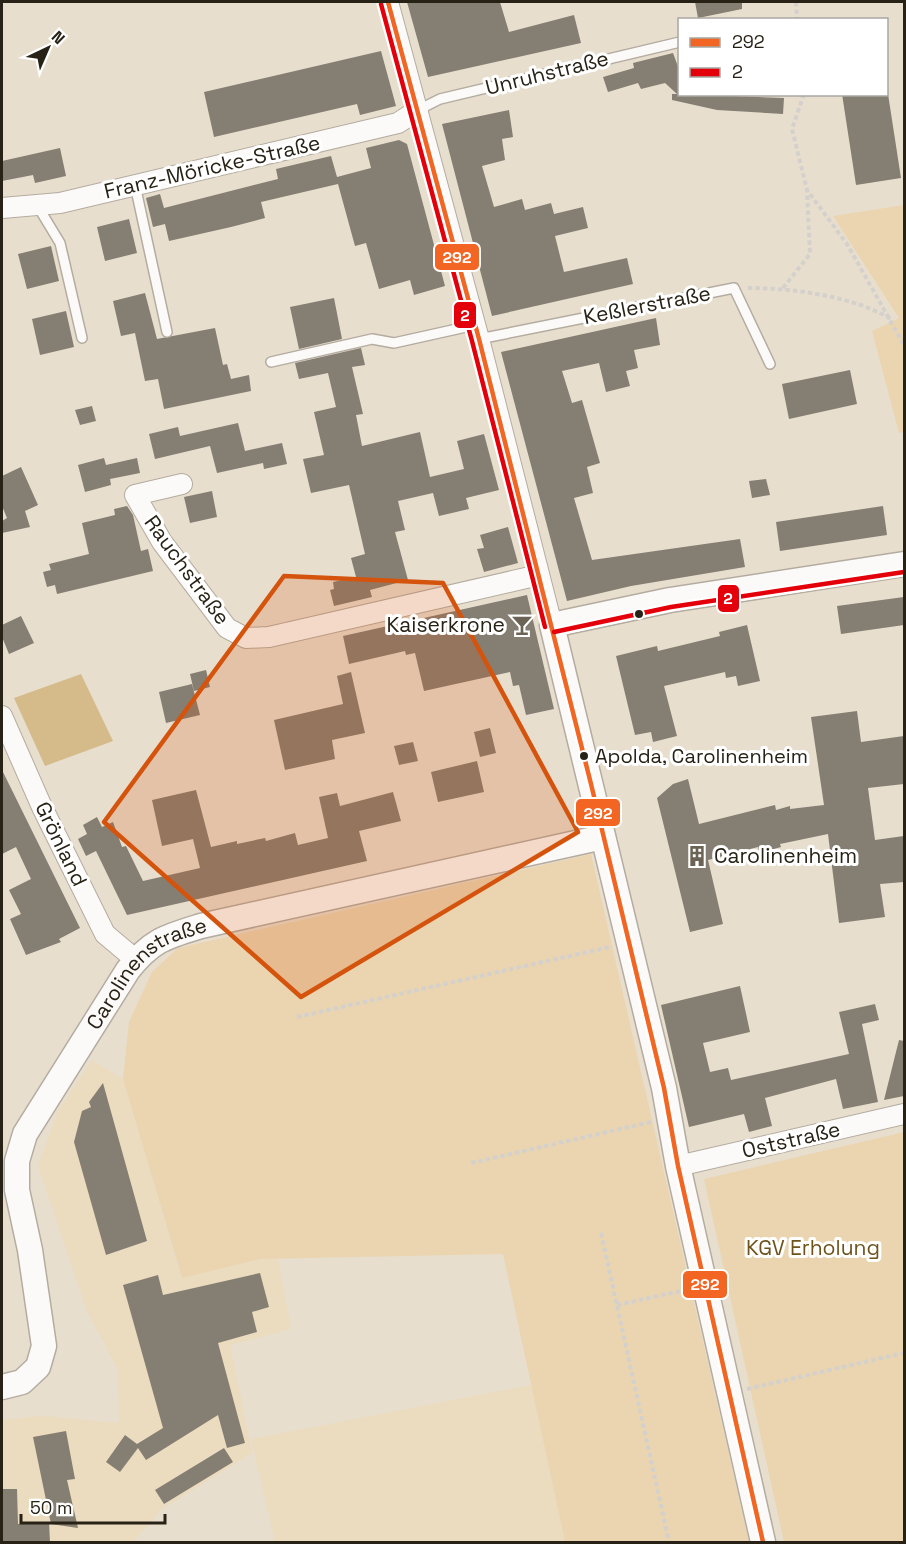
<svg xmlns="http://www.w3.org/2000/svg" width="906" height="1544" font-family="'Space Grotesk',sans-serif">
	<rect width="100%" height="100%" fill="#e8dece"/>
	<path fill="#ebdbbf" d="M92,1060L123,1079L181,1278L260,1259H278L291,1329L230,1345L252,1453L162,1509L133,1542H2V1420L43,1416L119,1423L118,1370L87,1311L38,1166L57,1113Z
		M531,1385L565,1542H275L251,1439Z"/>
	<path fill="#ead5b0" d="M904,205V432L899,433L872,331L899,318L833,216Z
		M591,854L749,1542H565L503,1254L260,1259L182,1278L123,1079L129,1022L152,972L178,948Z
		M904,1132V1542H784L704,1179Z"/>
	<path fill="#d5bb8a" d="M81,674L113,741L45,766L14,698Z"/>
	<path fill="#857e72" d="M407,2H500L509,32L574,15L581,43L428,77Z
		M695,2H742V9L698,18Z
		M381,51L396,106L360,115L357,104L214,137L204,92Z
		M673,53L680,72V94L784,98L783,114L717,110L672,100V94H677L665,83L641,89L638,83L608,92L603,77L634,68L633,63Z
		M842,94H888L901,178L856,185Z
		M509,110L513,137L502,139L505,160L482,166L494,207L522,199L525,210L551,203L554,214L583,207L588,228L555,236L564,272L627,258L633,284L492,316L442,124Z
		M399,140L407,144L445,286L414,295L410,280L379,289L366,243L355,246L338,184L261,202L265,218L231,227L169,241L165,224L153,227L146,198L160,194L164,208L278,179L276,169L331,156L337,177L371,168L366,148Z
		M60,148L66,176L35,183L33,175L2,181V161Z
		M129,219L137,253L105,261L97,227Z
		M51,246L59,281L27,289L18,254Z
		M145,293L157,339L215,328L223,365L227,364L231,379L249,375L251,391L164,409L158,379L145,381L135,333L121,336L113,301Z
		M334,298L342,339L299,349L290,307Z
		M66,311L74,347L40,355L32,319Z
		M656,318L660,345L634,350L638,368L626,371L630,386L606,392L599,363L562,371L572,403L582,400L600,463L587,467L593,493L574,498L592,560L740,539L745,567L631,586L567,601L501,352Z
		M361,348L365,365L352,367L363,414L356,415L362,446L420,432L430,477L464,469L457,441L484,434L499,490L466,498L469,509L439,516L433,493L398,501L405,530L395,532L408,580L370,590L372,597L334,606L330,590L334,589L333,582L356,577L351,558L365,554L349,485L311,493L303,459L324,455L314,412L336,407L328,373L299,379L295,363Z
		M850,370L857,404L789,419L782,384Z
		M92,406L96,421L80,425L75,410Z
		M238,423L245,451L282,443L287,464L264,469L263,463L217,473L210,446L155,459L149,434L178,427L180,436Z
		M104,458L106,465L137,458L140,473L110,479L111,485L85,492L78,465Z
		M21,467L38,505L25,511L30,527L2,533V521L7,518L2,506V476Z
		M766,479L770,495L752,498L749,481Z
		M212,491L217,517L190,523L184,497Z
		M127,506L133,515L141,551L148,549L153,571L57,594L55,585L47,587L43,572L51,570L49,564L89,554L82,523L115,515L114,509Z
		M883,506L887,535L780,551L776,522Z
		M508,527L518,563L484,572L477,549L484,548L480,535Z
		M527,595L554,709L526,715L519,685L513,686L510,672L424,691L415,653L406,655L405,651L349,664L343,636Z
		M904,597V625L841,634L837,606Z
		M21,616L34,643L9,654L2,637V625Z
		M747,625L760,681L738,686L736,676L726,678L725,672L664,686L677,736L653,742L651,732L635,735L616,656L657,646L658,651L720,636L719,632Z
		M206,670L210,687L194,691L190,674Z
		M351,672L365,733L332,740L335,759L285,770L274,720L343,704L337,676Z
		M192,684L200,715L166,723L159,692Z
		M857,711L861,742L904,736V784L868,788L875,840L904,836V882L880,884L885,917L839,923L828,834L780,844L781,847L759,853L758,847L708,860L723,924L690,932L657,798L673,784L688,779L699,824L775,805L776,810L790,806V809L824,805L811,717Z
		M490,728L496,753L480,757L474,732Z
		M413,742L418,761L399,765L394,746Z
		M477,761L484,792L438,802L431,772Z
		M2,770L80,928L59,939L61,942L26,955L10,919L21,914L9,890L31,879L16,847L2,854Z
		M196,790L211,847L237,841V844L265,838L266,841L295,833L298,845L328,838L319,797L337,793L340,806L393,792L401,821L359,831L367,861L127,915L96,851L86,856L78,839L87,834L83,825L97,817L102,827L113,822L122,847L126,846L143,881L200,868L193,839L162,846L152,800Z
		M740,986L750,1032L703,1043L710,1072L728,1068L731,1080L849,1054L839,1012L875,1004L879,1020L862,1024L878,1102L843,1109L836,1079L765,1098L772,1126L749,1132L744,1114L689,1127L661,1005Z
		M899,1040L904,1041V1096L884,1100Z
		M103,1083L147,1241L106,1255L74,1142L82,1111L91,1107L89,1102Z
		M260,1273L269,1307L252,1312L257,1332L218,1343L245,1443L227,1448L218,1415L146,1460L138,1448L120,1472L106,1462L125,1435L137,1444L163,1428L123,1285L158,1275L163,1295Z
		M66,1431L75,1479L67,1480L78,1528L51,1524L33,1437Z
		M224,1448L233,1462L164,1504L155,1490Z
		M2,1489H17L18,1524L49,1522L50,1542H3Z"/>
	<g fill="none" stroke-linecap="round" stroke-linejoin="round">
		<defs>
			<path id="service" d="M418,110L440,99L680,42
				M135,185L167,332
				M37,205L60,243L82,338
				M479,339L734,288L770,364
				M271,362L372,339L394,343L475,325"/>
			<path id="minor" d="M388,2L479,339L552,625
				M2,208L60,203L398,123L418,110
				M182,484L135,495L162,542L227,628L246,638L269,637L539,575
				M2,716L42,807L105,934L136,960
				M678,1166L904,1114"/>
			<g id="tertiary">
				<path id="s1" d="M2,1387L22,1382L38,1367L44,1346L30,1250L17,1190V1161L25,1134L128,970C152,940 165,937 201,926L603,837"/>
				<path d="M763,1542L678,1166L664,1088L552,625L670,600L904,564"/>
			</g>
		</defs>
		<use href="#service" stroke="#b4aca0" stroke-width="12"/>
		<use href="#minor" stroke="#b4aca0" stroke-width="22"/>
		<use href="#tertiary" stroke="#b4aca0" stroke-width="27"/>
		<path stroke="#d4d1cc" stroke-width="4" stroke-dasharray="4.5 3" stroke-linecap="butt" d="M796,2L797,20
			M804,94L792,129L807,190L847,244L904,345
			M748,288C792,288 853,296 891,319
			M783,288L810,254L807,191
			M297,1017L610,947
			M471,1163L651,1122
			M601,1233L669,1542
			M617,1305L686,1290
			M747,1389L904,1353"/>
		<use href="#service" stroke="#fcfaf8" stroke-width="9"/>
		<use href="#minor" stroke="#fcfaf8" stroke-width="20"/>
		<use href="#tertiary" stroke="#fcfaf8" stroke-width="24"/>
		<defs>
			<path id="bus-1" d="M388,2L479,339L591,784L664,1088L678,1166L763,1542"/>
			<path id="bus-2" d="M381,4L472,341L545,627
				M554,632L671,607L904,572"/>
		</defs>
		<use href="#bus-1" stroke="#fff" stroke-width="9"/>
		<use href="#bus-2" stroke="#fff" stroke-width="9"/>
		<use href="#bus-1" stroke="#f26522" stroke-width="4.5"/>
		<use href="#bus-2" stroke="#e3000b" stroke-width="4.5"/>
	</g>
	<path fill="#d5540d" fill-opacity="0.2" stroke="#d5540d" stroke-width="4.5" stroke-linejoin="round" d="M284,576L443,583L578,832L301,997L104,822Z"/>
	<defs>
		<symbol id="bar-bare" viewBox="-9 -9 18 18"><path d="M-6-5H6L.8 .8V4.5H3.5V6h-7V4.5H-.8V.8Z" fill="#6b6456" stroke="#fff" stroke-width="2.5" paint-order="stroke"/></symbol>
		<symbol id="building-bare" viewBox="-9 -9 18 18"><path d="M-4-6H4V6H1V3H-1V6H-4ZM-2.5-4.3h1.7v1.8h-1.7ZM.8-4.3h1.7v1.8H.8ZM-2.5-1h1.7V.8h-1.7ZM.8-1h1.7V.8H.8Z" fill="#6b6456" stroke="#fff" stroke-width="2.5" paint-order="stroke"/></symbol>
	</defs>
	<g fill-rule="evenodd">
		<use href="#bar-bare" x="507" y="610" width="30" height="30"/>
		<use href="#building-bare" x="682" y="841" width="30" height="30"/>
	</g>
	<g fill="#282216" stroke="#fff" stroke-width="2">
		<circle cx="639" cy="614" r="5"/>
		<circle cx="584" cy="756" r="5"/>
	</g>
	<g text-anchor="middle" stroke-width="6" stroke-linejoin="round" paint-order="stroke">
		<g font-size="20" fill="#282216" stroke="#fff" text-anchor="start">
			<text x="595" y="763">Apolda, Carolinenheim</text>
		</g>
		<g font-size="21" fill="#282216" stroke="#fff">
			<text transform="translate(547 73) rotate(-14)" y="7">Unruhstraße</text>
			<text transform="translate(212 167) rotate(-13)" y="7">Franz-Möricke-Straße</text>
			<text transform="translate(647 305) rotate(-11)" y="7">Keßlerstraße</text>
			<text transform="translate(187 570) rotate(54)" y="7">Rauchstraße</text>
			<text transform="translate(61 844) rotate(64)" y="7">Grönland</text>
			<text dy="7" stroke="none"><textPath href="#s1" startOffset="486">Carolinenstraße</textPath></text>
			<text transform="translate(791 1140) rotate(-13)" y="7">Oststraße</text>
		</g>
		<g font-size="21" fill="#282216" stroke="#fff" text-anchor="end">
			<text x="505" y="632">Kaiserkrone</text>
			<text x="714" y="863" text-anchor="start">Carolinenheim</text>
		</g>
		<g font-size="21" fill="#6d521a" stroke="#fff">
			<text x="813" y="1255">KGV Erholung</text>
		</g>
	</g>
	<g stroke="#fff" stroke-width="2">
		<rect x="434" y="243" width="46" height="28" rx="6" fill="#f26522"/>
		<rect x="453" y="301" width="24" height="28" rx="6" fill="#e3000b"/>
		<rect x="717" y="584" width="23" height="29" rx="6" fill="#e3000b"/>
		<rect x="575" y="798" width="46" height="29" rx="6" fill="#f26522"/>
		<rect x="682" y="1270" width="46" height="29" rx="6" fill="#f26522"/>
	</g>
	<g font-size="16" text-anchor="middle" font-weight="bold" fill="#fff">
		<text x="457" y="263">292</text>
		<text x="465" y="321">2</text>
		<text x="728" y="604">2</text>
		<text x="598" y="819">292</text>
		<text x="705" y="1290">292</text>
	</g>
	<rect width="906" height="1544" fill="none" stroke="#282216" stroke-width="6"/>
	<rect x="678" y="18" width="210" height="78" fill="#ffffff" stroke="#a9a7a2" stroke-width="1.5"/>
	<rect x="690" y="38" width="30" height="9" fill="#f26522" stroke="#a9a7a2" stroke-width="1.5"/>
	<text x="732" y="48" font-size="18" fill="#282216">292</text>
	<rect x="690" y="68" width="30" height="9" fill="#e3000b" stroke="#a9a7a2" stroke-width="1.5"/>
	<text x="732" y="78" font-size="18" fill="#282216">2</text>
	<g transform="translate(48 48) rotate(44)" stroke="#ffffff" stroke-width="4.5" paint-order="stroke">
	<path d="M0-4.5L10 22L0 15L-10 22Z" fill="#282216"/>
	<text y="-9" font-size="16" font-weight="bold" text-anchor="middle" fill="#282216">N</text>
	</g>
	<path d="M21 1514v9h144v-9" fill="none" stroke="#282216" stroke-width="3"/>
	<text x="30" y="1514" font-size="18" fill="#282216" stroke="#ffffff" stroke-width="4.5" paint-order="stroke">50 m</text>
</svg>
